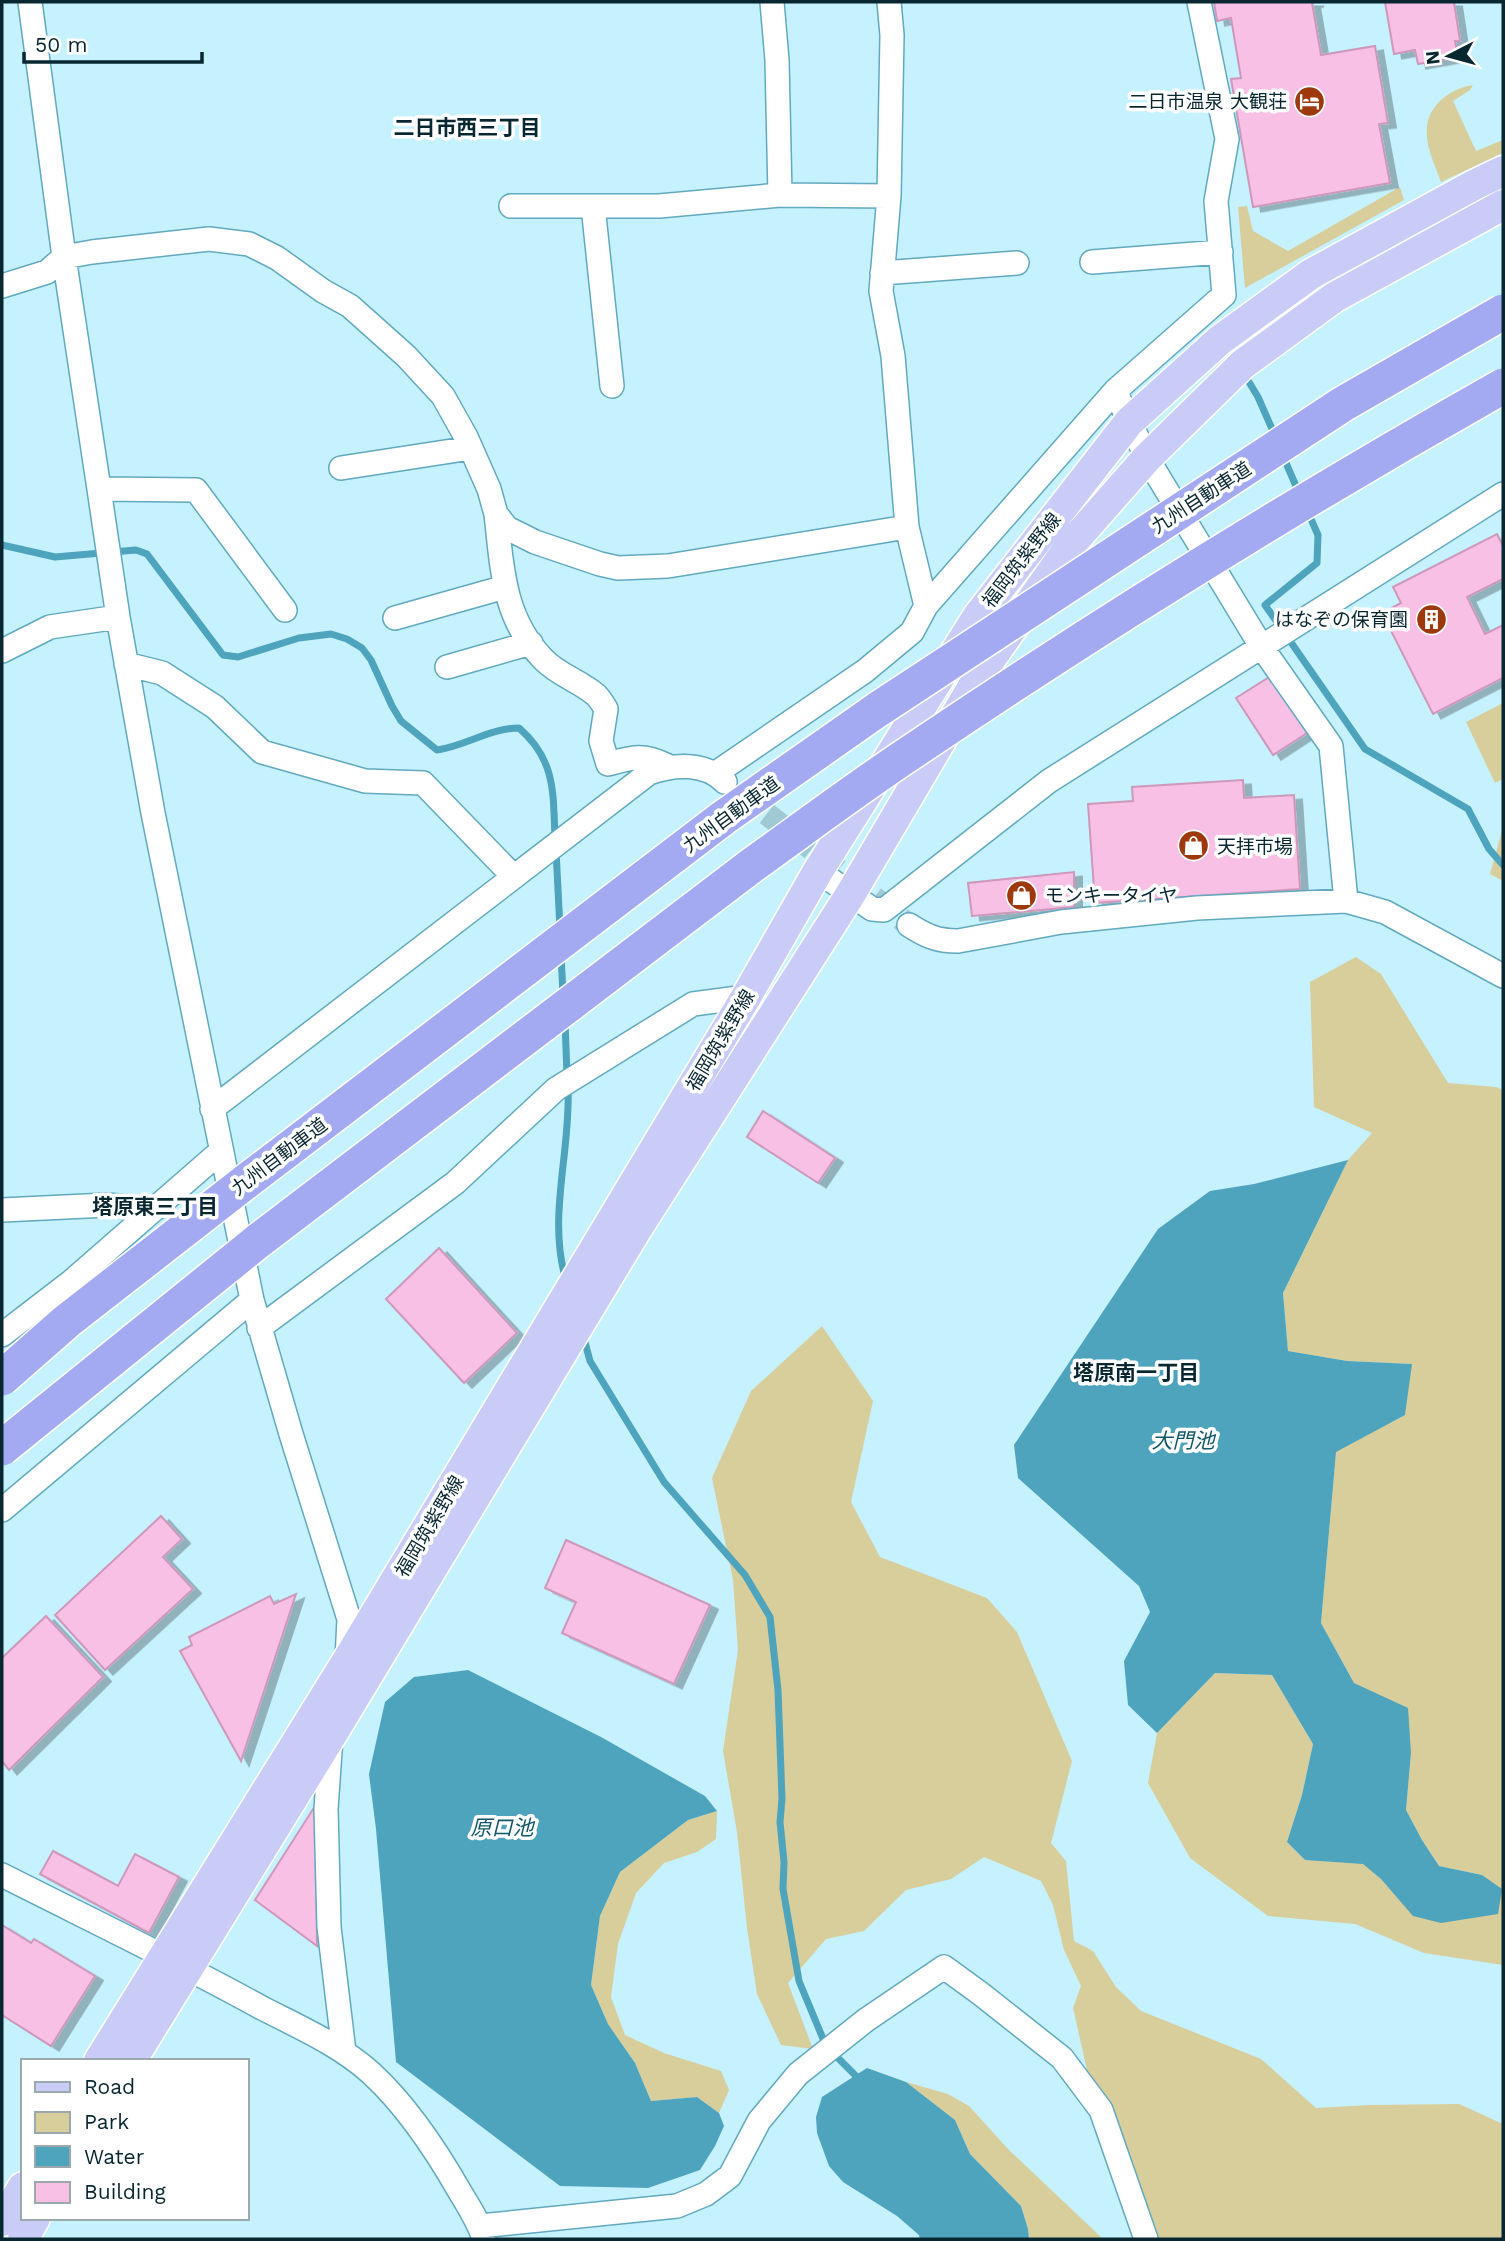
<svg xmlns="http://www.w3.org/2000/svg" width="1505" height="2241" font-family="'Work Sans','Noto Sans JP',sans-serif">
	<defs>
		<filter id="shadow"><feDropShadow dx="8" dy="4.5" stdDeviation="0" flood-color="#0004"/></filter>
	</defs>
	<rect width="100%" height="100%" fill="#c6f1ff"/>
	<path fill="#d7ce9b" d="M1473,85L1470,90L1453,101L1476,151L1503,140V153L1441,182C1435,165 1425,146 1427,127C1429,104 1452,88 1473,85Z
		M1400,187L1404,200L1245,288L1238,207L1247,206L1253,231L1288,251Z
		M1503,703V779L1495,783L1466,722Z
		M1503,827V881L1490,874Z
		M1356,957L1381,974L1448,1083L1496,1087L1503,1090V1965L1424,1953L1355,1924L1268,1916L1190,1858L1148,1783L1157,1733L1215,1673L1272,1675L1313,1744L1302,1795L1287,1842L1305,1860L1363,1863L1381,1879L1414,1916L1482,1875L1439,1866L1422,1840L1406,1810L1411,1753L1375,1694L1354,1683L1321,1623L1336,1451L1405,1415L1411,1364L1347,1361L1288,1351L1283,1293L1348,1160L1372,1133L1314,1107L1310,982Z
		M822,1326L873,1401L851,1502L880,1557L987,1598L1017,1632L1072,1761L1051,1843L1066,1861L1074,1941L1093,1951L1116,1987L1141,2011L1261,2059L1316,2108L1370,2105L1459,2104L1503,2124V2239H1157L1126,2198L1094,2101L1073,2008L1081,1986L1064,1950L1053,1905L1041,1881L984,1857L951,1879L906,1890L864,1931L826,1939L788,1983L813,2049L781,2045L757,1994L747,1928L737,1832L723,1751L738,1650L733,1580L712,1478L751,1391Z
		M717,1811L716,1839L697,1852L664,1863L636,1893L618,1944L611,1997L625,2035L664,2053L721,2071L729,2090L719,2113L697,2097L651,2101L635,2063L608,2024L591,1985L600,1916L620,1872L688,1820Z
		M906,2082L948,2094L969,2106L1008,2149L1103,2239H1029L1028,2229L1021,2206L970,2154L955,2120Z"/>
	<path fill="#4ea3bd" d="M1348,1160L1283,1293L1288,1351L1347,1361L1412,1364L1405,1415L1336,1452L1321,1623L1354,1683L1408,1708L1411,1753L1406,1810L1422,1840L1439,1866L1482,1875L1502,1889L1498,1914L1441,1923L1413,1916L1381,1879L1363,1864L1305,1860L1287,1842L1302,1795L1313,1744L1272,1675L1215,1673L1157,1733L1128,1705L1124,1661L1150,1612L1139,1586L1018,1478L1014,1445L1158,1229L1210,1191L1254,1184Z
		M468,1670L601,1737L705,1796L717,1811L688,1820L620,1872L600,1916L591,1985L608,2024L635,2063L651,2101L697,2097L719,2113L724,2126L715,2146L700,2170L648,2188L560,2186L396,2062L376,1829L369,1774L385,1702L414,1677Z
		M867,2068L906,2082L955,2120L970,2154L1021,2206L1028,2229L1029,2239H920L919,2235L897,2216L843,2182L829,2166L817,2133L816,2117L822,2097Z"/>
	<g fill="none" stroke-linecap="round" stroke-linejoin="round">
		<path stroke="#4ea3bd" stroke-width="7" d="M1249,382L1258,397L1276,438
			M1283,456L1299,493
			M1307,510L1318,535L1317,563L1265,605L1365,749L1468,809L1489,849L1503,865
			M2,545L55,557L136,550L147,554L223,655L238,657L299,638L331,634L347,639L362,648L371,660L392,706L401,721L437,750C465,746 490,728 519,728C556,760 553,793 555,838
			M556,850L560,929
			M561,954L563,995
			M565,1021L567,1075
			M566,1280C547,1217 571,1152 568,1087
			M583,1335L590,1361L664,1482L745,1575L770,1617L778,1690L782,1799L780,1822L784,1862L783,1889L799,1981L826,2046L862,2082"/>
	</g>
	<path fill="#f8c0e4" stroke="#ce98bb" stroke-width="2" filter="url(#shadow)" d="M1214,2H1316L1312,3L1321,55L1375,46L1388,123L1379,124L1390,183L1253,207L1231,79L1241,78L1231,18L1217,21Z
		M1385,2H1454L1460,41H1455L1458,57L1418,64L1415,50L1394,54Z
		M1497,534L1503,546V579L1467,597L1485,634L1503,625V678L1433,714L1382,613L1401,603L1393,587Z
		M1271,676L1307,733L1273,755L1236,698Z
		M1243,780L1244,798L1294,795L1300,889L1095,903L1088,804L1133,801L1132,787Z
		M1074,872V907L972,916L968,883Z
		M763,1111L835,1158L818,1183L747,1137Z
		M439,1248L517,1333L464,1383L386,1299Z
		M161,1516L182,1539L163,1557L193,1589L105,1670L55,1615Z
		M566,1540L710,1605L674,1684L562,1633L576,1602L545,1588Z
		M296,1594L241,1761L180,1651L192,1645L189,1637L270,1596L274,1604Z
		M46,1616L103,1677L9,1770L2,1761V1658Z
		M315,1806L316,1814L317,1946L255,1900Z
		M53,1851L118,1886L135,1854L179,1877L149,1933L40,1874Z
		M2,1925L31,1943L34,1939L95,1976L51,2046L2,2015Z"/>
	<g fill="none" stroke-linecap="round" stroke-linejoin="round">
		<path stroke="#a0c9d6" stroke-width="23" stroke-dasharray="23 11" stroke-linecap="butt" d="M740,793L909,925"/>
		<defs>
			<path id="minor" d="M30,2L64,257L99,489L118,617L153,813L252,1300L291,1434L349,1619L347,1659
				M772,2L777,60L780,195
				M889,2L892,35L889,196L881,291L893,356L907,527L926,606
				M511,206H659L780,195L889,196
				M593,206L612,386
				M1092,262L1221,252
				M882,273L1017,263
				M2,286L47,272L64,257L92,252L209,239L249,244L277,258L323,291L350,306L406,356L443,396L466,437L489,489L496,514L507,528L535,542L600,564L618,568L668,566L907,527
				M1115,391L1147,458L1261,646L1331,746L1346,901
				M341,468L471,448
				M99,489L196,490L285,610
				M496,514C502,567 503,618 543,659C558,675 580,681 596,695C600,699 603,704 606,709L601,741L608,764C634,757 643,754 668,766
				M395,618L505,587
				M2,651L50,627L118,617
				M126,664L162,673L215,707L262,752L365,781L423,783L514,877
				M447,667L531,643
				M716,773L865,671L912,632L926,606L1115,391L1224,295L1216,201L1227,139L1199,2
				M818,871L872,909L884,910L1049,781L1503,494
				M909,925C926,936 937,941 958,941L1061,922L1197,908L1346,901L1385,912L1503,976
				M212,1109L649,773C674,764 705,762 725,782
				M2,1210L107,1205L155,1209
				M259,1328L455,1183L556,1089L693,1004L746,997
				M2,1335L72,1281L221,1151
				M2,1510L252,1300
				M331,1737L326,1809L329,1927L344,2052
				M2,1875C89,1919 177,1961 262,2008C299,2027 340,2045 371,2073C407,2106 436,2150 460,2192C469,2207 479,2222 484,2239
				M480,2226L677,2206L706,2194L730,2176L759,2121L798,2074L866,2020L944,1967L981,1994L1062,2058L1101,2110L1146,2239"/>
			<path id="major" d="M99,2061L347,1661L746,997L818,871L978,616L1129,422L1220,340L1311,274L1474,185L1503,171
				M131,2061L331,1736L635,1232L850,895L982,671L1073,542L1147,458L1243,364L1335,297L1503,205
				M2,2221L23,2187
				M23,2239L35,2218"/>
			<path id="highway" d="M244,1183L723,818
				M258,1241L751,866"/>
		</defs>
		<use href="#minor" stroke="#61a9bf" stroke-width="26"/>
		<use href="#major" stroke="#fff" stroke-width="33"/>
		<use href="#highway" stroke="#fff" stroke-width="38"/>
		<use href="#minor" stroke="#fff" stroke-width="23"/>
		<use href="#major" stroke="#c8ccf7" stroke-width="30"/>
		<use href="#highway" stroke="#a4aaf2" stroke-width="35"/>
		<defs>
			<path id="highway-bridge" d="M723,818L877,710L1343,404L1503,312
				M751,866C804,828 856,789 910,753C1103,623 1301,500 1503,386
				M2,1378L67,1321L244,1183
				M2,1448L258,1241"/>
		</defs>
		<use href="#highway-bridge" stroke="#fff" stroke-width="38" stroke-linecap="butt"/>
		<use href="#highway-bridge" stroke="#a4aaf2" stroke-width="35"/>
	</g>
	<defs>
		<symbol id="hotel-disc" viewBox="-11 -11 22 22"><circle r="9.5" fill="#9e390d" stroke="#fff"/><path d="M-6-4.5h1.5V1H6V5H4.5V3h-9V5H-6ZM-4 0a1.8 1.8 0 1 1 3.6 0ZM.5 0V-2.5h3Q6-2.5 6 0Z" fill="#fff"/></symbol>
		<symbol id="building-disc" viewBox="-11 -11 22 22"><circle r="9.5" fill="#9e390d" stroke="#fff"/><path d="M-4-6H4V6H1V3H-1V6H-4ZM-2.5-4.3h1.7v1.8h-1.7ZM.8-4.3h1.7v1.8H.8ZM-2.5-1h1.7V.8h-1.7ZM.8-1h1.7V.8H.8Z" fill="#fff"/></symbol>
		<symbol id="shop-disc" viewBox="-11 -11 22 22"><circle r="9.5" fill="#9e390d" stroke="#fff"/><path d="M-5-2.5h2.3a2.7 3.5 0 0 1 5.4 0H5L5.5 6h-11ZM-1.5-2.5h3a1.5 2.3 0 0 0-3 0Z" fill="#fff"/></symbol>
	</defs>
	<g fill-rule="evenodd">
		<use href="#hotel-disc" x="1292" y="84" width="35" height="35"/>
		<use href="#building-disc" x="1414" y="602" width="35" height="35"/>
		<use href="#shop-disc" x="1176" y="828" width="35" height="35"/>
		<use href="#shop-disc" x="1004" y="878" width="35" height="35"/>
	</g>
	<g text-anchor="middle" stroke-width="7" stroke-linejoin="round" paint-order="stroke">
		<g font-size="19" fill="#082730" stroke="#fff" text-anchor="end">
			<text x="1287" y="108">二日市温泉 大観荘</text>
			<text x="1408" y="626">はなぞの保育園</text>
			<text x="1217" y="853" text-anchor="start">天拝市場</text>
			<text x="1045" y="902" text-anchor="start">モンキータイヤ</text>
		</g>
		<g font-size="19" fill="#082730" stroke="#fff">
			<text transform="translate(1201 497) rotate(-33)" y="7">九州自動車道</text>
			<text transform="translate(1021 560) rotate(-52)" y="7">福岡筑紫野線</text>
			<text transform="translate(731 814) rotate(-36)" y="7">九州自動車道</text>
			<text transform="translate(720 1040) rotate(-59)" y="7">福岡筑紫野線</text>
			<text transform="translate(279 1156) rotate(-37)" y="7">九州自動車道</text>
			<text transform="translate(429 1526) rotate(-59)" y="7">福岡筑紫野線</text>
		</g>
		<g font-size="21" font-weight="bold" fill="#082730" stroke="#fff">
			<text x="467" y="135">二日市西三丁目</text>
			<text x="155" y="1214">塔原東三丁目</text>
			<text x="1136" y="1380">塔原南一丁目</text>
		</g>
		<g font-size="21" font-style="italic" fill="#11586b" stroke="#fff">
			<text x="1183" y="1448">大門池</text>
			<text x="502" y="1835">原口池</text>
		</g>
	</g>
	<rect width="1505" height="2241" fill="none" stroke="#082730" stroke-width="7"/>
	<rect x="21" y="2059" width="228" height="161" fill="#ffffff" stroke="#9ca9ac" stroke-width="2"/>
	<rect x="35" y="2082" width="35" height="10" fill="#c8ccf7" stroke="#9ca9ac" stroke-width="2"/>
	<text x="84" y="2094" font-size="21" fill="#082730">Road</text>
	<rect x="35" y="2112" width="35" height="21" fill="#d7ce9b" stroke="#9ca9ac" stroke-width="2"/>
	<text x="84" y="2129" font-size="21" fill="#082730">Park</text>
	<rect x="35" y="2146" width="35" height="21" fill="#4ea3bd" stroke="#9ca9ac" stroke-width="2"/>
	<text x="84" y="2164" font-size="21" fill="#082730">Water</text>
	<rect x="35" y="2182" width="35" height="21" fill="#f8c0e4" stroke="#9ca9ac" stroke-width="2"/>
	<text x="84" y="2199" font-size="21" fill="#082730">Building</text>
	<g transform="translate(1449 56) rotate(264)" stroke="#ffffff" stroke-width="5" paint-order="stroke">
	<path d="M0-5L12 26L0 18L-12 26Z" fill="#082730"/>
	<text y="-10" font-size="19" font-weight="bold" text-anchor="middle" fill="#082730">N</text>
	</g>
	<path d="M24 52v10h178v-10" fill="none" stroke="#082730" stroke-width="3.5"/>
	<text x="35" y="52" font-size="21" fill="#082730" stroke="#ffffff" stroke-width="5" paint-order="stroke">50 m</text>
</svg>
